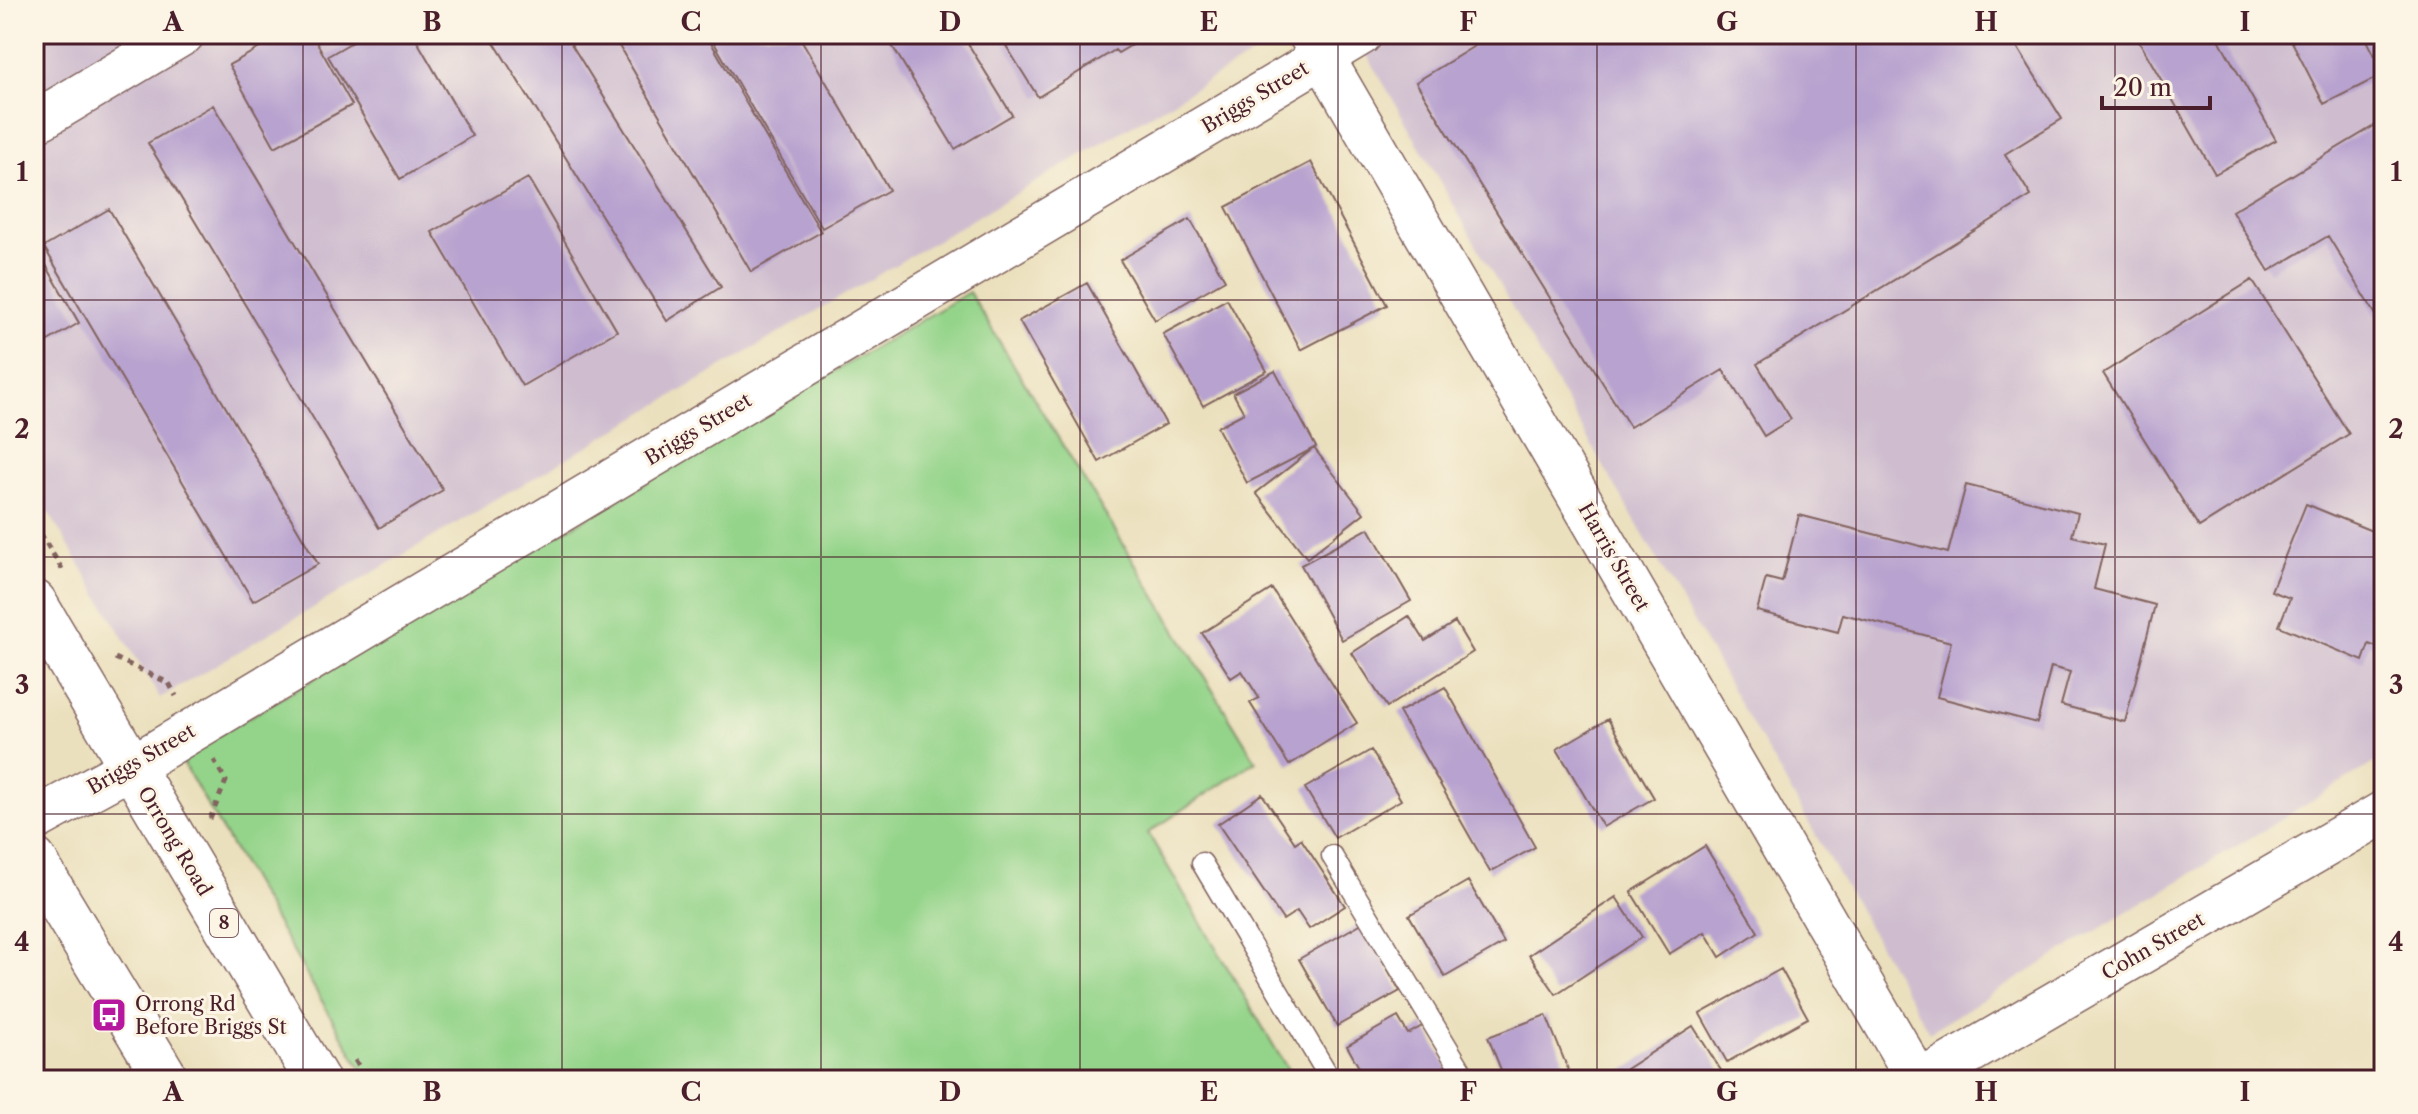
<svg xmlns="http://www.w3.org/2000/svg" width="2418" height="1114" font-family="'Libre Caslon Text',serif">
	<rect width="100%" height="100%" fill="#fcf5e5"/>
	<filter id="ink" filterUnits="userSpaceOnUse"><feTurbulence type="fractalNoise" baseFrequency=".0125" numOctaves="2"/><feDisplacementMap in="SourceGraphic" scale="16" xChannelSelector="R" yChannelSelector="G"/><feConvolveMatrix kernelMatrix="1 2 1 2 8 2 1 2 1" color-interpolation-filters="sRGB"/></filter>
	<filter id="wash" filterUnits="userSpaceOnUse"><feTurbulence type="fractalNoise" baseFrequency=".006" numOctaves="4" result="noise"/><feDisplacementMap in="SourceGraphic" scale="32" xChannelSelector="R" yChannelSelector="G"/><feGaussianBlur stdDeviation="1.8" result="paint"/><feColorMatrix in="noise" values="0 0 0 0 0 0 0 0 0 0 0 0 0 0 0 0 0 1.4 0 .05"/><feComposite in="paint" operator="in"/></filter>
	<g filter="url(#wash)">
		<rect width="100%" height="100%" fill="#ebe0bd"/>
		<path fill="#cfbdcf" d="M34,34H1287L160,698L34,488Z
			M1355,34H2384V757L1929,1032Z"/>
		<path fill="#94d48a" stroke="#6f7a5a" stroke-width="2" d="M969,292L1256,761L1148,833L1294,1080H368L180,758Z"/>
		<g id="blocks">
			<path fill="#b8a2cf" d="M285,34H312L352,105L275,147L229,65Z
				M366,34H413L472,136L400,179L328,56Z
				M489,34H565L721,287L667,321Z
				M612,34H706L821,232L751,272Z
				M709,34H798L889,190L822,228Z
				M885,34H962L1012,115L955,149Z
				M1022,34H1150L1118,53L1115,50L1038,97L1005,44Z
				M1494,34H2009L2062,119L2005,154L2031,196L1757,364L1791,419L1764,436L1723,370L1630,427L1416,82Z
				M2135,34H2216L2276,140L2215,174Z
				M2288,34H2364L2384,74L2324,104Z
				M213,105L443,490L379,528L148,143Z
				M2384,120V328L2328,236L2269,271L2232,211Z
				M1311,162L1387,305L1301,350L1226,207Z
				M528,178L617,331L522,386L432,232Z
				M109,209L318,564L253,601L44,247Z
				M1190,219L1225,280L1155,320L1120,260Z
				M34,244L79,323L34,349Z
				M2252,280L2349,434L2199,527L2103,373Z
				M1087,283L1166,424L1099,462L1019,321Z
				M1227,299L1267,371L1203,406L1163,334Z
				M1275,371L1316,447L1247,483L1217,427L1244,413L1233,393Z
				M1314,448L1364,513L1307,558L1256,493Z
				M1966,485L2078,513L2072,536L2105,544L2094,589L2155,605L2125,722L2061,705L2070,672L2051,667L2037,723L1937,697L1951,642L1843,614L1838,632L1757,611L1766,578L1782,582L1799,515L1948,553Z
				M2306,504L2384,536V650L2369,644L2363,661L2279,626L2290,598L2271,591Z
				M1369,528L1411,601L1342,640L1301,565Z
				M1272,589L1357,723L1289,765L1250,703L1259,698L1242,671L1231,678L1202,633Z
				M1409,616L1425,641L1455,622L1473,652L1387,707L1352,653Z
				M1445,687L1535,847L1490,872L1399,712Z
				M1608,719L1654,798L1603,827L1557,749Z
				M1371,750L1401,800L1335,838L1305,788Z
				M1262,794L1295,843L1301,839L1345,906L1309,929L1297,911L1283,920L1218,824Z
				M1705,846L1758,932L1720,957L1705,932L1669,954L1631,892Z
				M1468,881L1504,943L1445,977L1409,915Z
				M1616,897L1642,937L1556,994L1529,955Z
				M1362,923L1400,991L1337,1026L1299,959Z
				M1781,969L1808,1018L1727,1062L1700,1014Z
				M1546,1015L1571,1077L1564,1080H1505L1488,1037Z
				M1398,1017L1408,1034L1424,1025L1453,1077L1447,1080H1366L1347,1046Z
				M1693,1026L1727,1080H1609Z"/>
		</g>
	</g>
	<g filter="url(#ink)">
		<use href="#blocks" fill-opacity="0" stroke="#82635e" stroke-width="2"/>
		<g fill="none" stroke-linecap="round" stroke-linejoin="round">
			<defs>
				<path id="service" d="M1332,856L1467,1080
					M1202,863L1331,1080"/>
				<path id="minor" d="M1310,35L1918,1080
					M42,118L183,34
					M34,820L131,767L1361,34
					M1922,1080L2384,812"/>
				<path id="trunk" d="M34,602L317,1080
					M34,860L167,1080"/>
			</defs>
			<use href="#service" stroke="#82635e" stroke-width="23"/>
			<use href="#minor" stroke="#82635e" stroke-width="45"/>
			<use href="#trunk" stroke="#82635e" stroke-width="47"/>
			<path stroke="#82635e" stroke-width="5" stroke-dasharray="6 6" stroke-linecap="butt" d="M34,523L65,574
				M115,658L169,683L176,696
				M210,819L226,781L214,760
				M355,1060L367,1080"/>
			<use href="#service" stroke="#fff" stroke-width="20"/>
			<use href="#minor" stroke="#fff" stroke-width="42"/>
			<use href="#trunk" stroke="#fff" stroke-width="44"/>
		</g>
	</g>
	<path fill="none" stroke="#4a1f2b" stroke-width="2" stroke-opacity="0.55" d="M303,34V1080M562,34V1080M821,34V1080M1080,34V1080M1338,34V1080M1597,34V1080M1856,34V1080M2115,34V1080M34,300H2384M34,557H2384M34,814H2384"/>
	<defs>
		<symbol id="bus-square" viewBox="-11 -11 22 22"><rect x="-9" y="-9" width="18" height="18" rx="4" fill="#b5179e" stroke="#fcf5e5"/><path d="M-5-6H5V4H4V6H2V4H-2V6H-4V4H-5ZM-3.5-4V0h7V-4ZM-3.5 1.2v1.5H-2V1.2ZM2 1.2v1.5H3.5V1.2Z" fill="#fff"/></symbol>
	</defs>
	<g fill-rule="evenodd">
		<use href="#bus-square" x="89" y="995" width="40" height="40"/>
	</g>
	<g text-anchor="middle" stroke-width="6" stroke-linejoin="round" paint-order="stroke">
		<rect fill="#fcf5e5" stroke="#7f5f63" stroke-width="2" x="210" y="909" width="28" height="28" rx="6"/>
		<g font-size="18" font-weight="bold" fill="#4a1f2b">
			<text x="224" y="929">8</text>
		</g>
		<g font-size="20" fill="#4a1f2b" stroke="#fcf5e5">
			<text transform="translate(1255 97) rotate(-31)" y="7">Briggs Street</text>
			<text transform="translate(698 429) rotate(-31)" y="7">Briggs Street</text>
			<text transform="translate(1614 557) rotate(60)" y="7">Harris Street</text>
			<text transform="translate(141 759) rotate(-30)" y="7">Briggs Street</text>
			<text transform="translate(175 841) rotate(59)" y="7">Orrong Road</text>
			<text transform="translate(2153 946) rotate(-30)" y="7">Cohn Street</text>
		</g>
		<g font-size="20" fill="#4a1f2b" stroke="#fcf5e5" text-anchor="start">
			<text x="135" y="1011">Orrong Rd<tspan x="135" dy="23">Before Briggs St</tspan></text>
		</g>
	</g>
	<rect width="2418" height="1114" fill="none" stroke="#fcf5e5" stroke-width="88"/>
	<path d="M2102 96v12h108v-12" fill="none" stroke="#4a1f2b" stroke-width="4"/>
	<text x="2114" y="96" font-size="24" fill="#4a1f2b" stroke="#fcf5e5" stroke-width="6" paint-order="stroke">20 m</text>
	<rect x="44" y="44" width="2330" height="1026" fill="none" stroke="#4a1f2b" stroke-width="3"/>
	<g font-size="26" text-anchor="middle" font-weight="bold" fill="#4a1f2b">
		<text x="173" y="31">A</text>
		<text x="432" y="31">B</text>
		<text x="691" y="31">C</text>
		<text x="950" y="31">D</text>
		<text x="1209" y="31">E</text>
		<text x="1468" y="31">F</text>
		<text x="1727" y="31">G</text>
		<text x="1986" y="31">H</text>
		<text x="2245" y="31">I</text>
		<text x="22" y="181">1</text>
		<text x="2396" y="181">1</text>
		<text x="22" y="438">2</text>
		<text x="2396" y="438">2</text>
		<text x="22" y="694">3</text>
		<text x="2396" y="694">3</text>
		<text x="22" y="951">4</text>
		<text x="2396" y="951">4</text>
		<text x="173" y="1101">A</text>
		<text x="432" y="1101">B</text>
		<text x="691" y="1101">C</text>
		<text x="950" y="1101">D</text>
		<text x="1209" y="1101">E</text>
		<text x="1468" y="1101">F</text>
		<text x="1727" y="1101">G</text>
		<text x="1986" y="1101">H</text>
		<text x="2245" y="1101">I</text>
	</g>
</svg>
